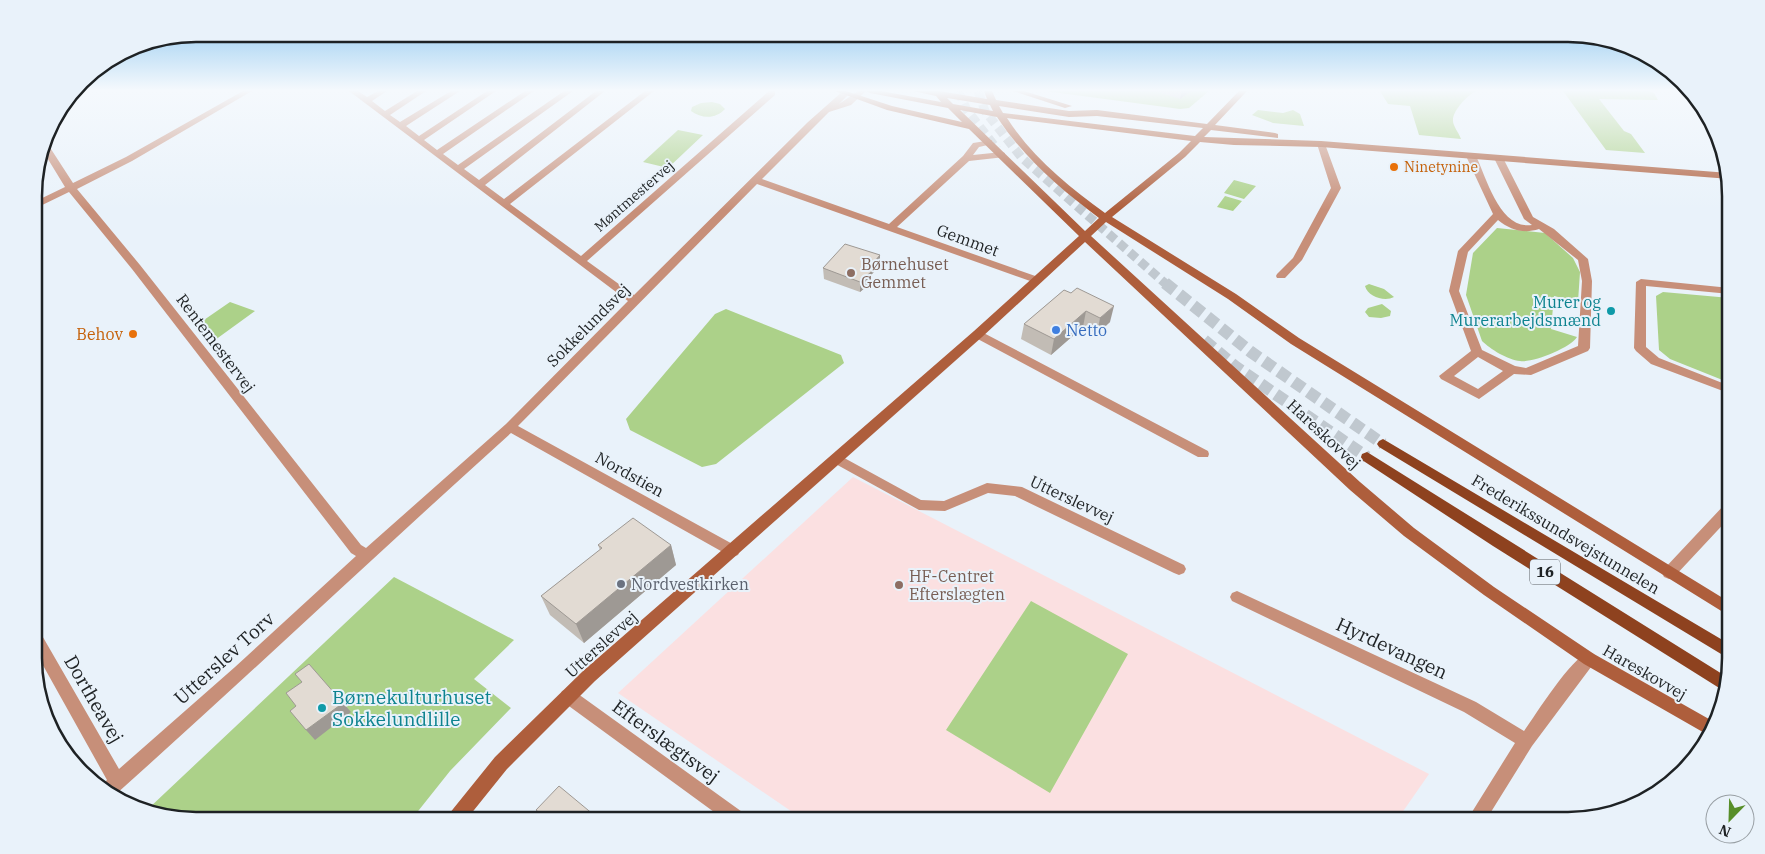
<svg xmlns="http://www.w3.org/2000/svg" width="1765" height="854" font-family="'IBM Plex Serif',serif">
	<rect width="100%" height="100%" fill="#e9f2fa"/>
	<path fill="#fbe0e1" d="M853,477L1429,774L1397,820H804L618,693Z"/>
	<path fill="#acd189" d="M1045,91H1209L1189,108L1180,109Z
		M1380,91H1477C1469,93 1452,111 1453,121C1453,126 1459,133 1461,139L1419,135L1410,106L1388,104Z
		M1563,91H1649L1654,93L1658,100L1599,99L1624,131L1631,134L1645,153L1606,150Z
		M712,102L720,104L725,109C716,119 702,119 691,111L692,107L701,103Z
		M1258,110L1283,113L1293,110L1300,114L1304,126L1273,123L1252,115Z
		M678,130L703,135L668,168L643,162Z
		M1234,180L1256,186L1244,199L1224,193Z
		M1225,196L1242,201L1233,211L1217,207Z
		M1497,228L1545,233L1573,258L1580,272L1578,302L1554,296L1551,329L1577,337C1570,348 1533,363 1520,361C1508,360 1490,349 1482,341L1466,295L1473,253Z
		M1369,284L1384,289L1394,297C1385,302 1368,297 1365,286Z
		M1663,292L1730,298V383L1670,359L1659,350L1656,296Z
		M230,302L255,311L215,340L201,322Z
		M1382,304L1391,311L1390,316L1381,318L1369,317L1365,312L1368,308Z
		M726,309L841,355L844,363L716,464L702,467L630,430L626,419L715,314Z
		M394,577L514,640L474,679L511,708L450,771L411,820H196L148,809Z
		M1031,601L1128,654L1050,793L946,730Z"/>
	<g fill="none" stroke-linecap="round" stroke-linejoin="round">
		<path stroke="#c0c8cf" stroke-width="9" stroke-dasharray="9 5" stroke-linecap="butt" d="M958,91L967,110L997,149
			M978,91L985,111L1022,158L1166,284"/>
		<path stroke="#c0c8cf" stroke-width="12" stroke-dasharray="12 6" stroke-linecap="butt" d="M1165,283L1251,352L1383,444
			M1204,340L1236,367L1367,457"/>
		<path fill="#c78f79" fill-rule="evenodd" d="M243,91H252L132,161L77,189L140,265L361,545L366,548L506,424L628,301L349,91H358L367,97L378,91H387L372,101L385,111L417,91H426L390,115L400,122L451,91H460L406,126L419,136L487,91H496L424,140L437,150L525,91H534L443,154L458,165L564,91H573L464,169L479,180L596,91H605L485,185L504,199L645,91H654L510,204L581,256L769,91H775V95L587,261L634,295L808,122L843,91L850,93L839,104L858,91H866L851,105L829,112L762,179L889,224L963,156L973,143L992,140V144L979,147L973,155L1002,152L1005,153V157L969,161L897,227L1041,278L1042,280L1041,282H1033L757,184L518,426L738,547L740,551L738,555L733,557L728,555L511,433C378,553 248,676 115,795L102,785L107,780L35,651V630L40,632L119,769L235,667L356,556L351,553L132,269L69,192L34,209V202L65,187L43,151L45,143L49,146L73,183L126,157Z
			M1321,141L1325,144L1341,188L1302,260L1285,278H1277L1276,276L1277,274L1293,258L1331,188L1317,144Z
			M1471,153L1476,156C1487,179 1500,230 1532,225L1524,219L1494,158L1499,155L1502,156L1533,217L1554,229L1588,259L1592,281L1590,348L1588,351L1531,375L1514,374L1479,399L1441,379L1439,376L1471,351L1449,291L1458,251L1493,214L1466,156ZM1498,220C1510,230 1524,234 1539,229L1578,260L1582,281L1578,346L1526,368L1515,366L1482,350L1459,291L1468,252ZM1478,357L1503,371L1478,389L1454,376Z
			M1641,279L1730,288V294L1646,286V347L1659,358L1730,386L1731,394L1651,364L1636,351L1634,348L1636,282Z
			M978,330L1208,451L1209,454L1208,457H1198L974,337L972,334Z
			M837,454L921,500L944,501L987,483L1022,487L1184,565L1186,569L1184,573L1179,575L1174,573L1015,496L988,493L945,511L919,510L832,462L831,459L832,456Z
			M1731,502V516L1674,577L1669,579L1664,577L1662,573L1664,569L1726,503Z
			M1237,591L1476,702L1524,731C1537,713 1570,659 1589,652L1594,654L1597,659L1532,746L1486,820H1467L1515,743L1464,712L1232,601L1230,597L1232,593Z
			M568,689L574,691L745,814L748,820H725L562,701L560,696L562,691Z"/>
		<path fill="#ae5e3c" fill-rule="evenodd" d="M835,91H846L892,106L962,122L948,108L870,93L866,91H881L941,102L936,96L913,91H939L987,99L984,91H992L996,100L1069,111L1097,110L1207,124L1239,91H1247L1215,125L1275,133L1278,134V138L1211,130L1204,137L1321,141L1729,173L1730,179L1321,147L1234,145L1200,142L1185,157L1112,217L1236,294L1299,338L1731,603V617L1291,344L1228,299L1106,222L1091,236L1360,482L1414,528L1494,587L1594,654L1716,723L1715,729L1708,735L1584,664L1484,595L1404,536L1350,490L1085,242L982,337L595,681L507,769L466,820H446L449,814L495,757L583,671L974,331L1079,236L969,129L887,110ZM947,98L990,105L993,111L953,104ZM999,106L1069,117L1097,116L1203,128L1195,136L1003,113ZM960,110L997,117C1024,158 1060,189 1099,218L1085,231ZM1007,118L1191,141L1179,153L1105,213C1068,186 1032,157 1007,118Z
			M1013,91H1024L1072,106L1065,108Z"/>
		<path fill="#8e421f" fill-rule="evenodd" d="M1383,439L1731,645V660L1379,447L1377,444L1379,441Z
			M1367,452L1727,677L1724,691L1493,546L1362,460L1361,457L1362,454Z"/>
	</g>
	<path fill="#c2bcb5" d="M1155,91H1191L1180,99Z
		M880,266L872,274V282L860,292L824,279L823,268Z
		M1064,290L1110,322L1097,334L1083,327L1051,355L1021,339L1024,324Z
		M598,545H671L676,565L584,643L550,615L541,596L600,550Z
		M536,810L600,820H545L539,815Z"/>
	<path fill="#9e9994" d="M1182,91H1191L1180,99Z
		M880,255V266L872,274V282L860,292V282L868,269Z
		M1114,306L1110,322L1097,334L1100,318Z
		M1086,311L1083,327L1051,355L1054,339Z
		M671,545L676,565L584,643L576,624Z
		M343,703L351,712L315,740L306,730Z"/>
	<path fill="#e2dbd3" stroke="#9e9994" d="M845,244L880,255L868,269L872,271L860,282L823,268Z
		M1077,288L1114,306L1100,318L1086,311L1054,339L1024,324L1064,290L1071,293Z
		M633,518L671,545L576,624L541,596L602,548L598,545Z
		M309,664L343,703L306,730L290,711L296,706L286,693L302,682L295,674Z
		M559,786L600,820H548L536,810Z"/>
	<linearGradient id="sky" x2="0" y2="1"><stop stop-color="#83c2ee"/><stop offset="0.43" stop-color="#f5f9fd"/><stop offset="1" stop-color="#f5f9fd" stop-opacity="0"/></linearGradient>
	<rect width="1765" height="210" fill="url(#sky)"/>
	<g fill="#e8710a" stroke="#e9f2fa" stroke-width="2">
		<circle cx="1394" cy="167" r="5"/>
		<circle cx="133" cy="334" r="5"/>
	</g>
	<g fill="#8d6e63" stroke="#e9f2fa" stroke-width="2">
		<circle cx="851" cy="273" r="5"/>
		<circle cx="899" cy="585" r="5"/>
	</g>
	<g fill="#0f9aa8" stroke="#e9f2fa" stroke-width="2">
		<circle cx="1611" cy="311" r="5"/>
		<circle cx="322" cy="708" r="5"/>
	</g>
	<circle fill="#3f7fe0" stroke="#e9f2fa" stroke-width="2" cx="1056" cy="330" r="5"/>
	<circle fill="#6b7280" stroke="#e9f2fa" stroke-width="2" cx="621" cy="584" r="5"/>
	<g text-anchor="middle" stroke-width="4" stroke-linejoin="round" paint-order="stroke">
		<g font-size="14" fill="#c56008" stroke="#e9f2fa" text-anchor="start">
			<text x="1404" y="172">Ninetynine</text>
		</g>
		<g font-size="14" fill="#1e2224" stroke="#e9f2fa">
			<text transform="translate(634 196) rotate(-41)" y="5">Møntmestervej</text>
		</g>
		<rect fill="#e9f2fa" stroke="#5b6064" stroke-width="1" x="1530" y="559.5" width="30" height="25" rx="4"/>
		<g font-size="15" font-weight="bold" fill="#1e2224">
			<text x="1545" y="577">16</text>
		</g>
		<g font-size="16" fill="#1e2224" stroke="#e9f2fa">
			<text transform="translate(968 240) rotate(20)" y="6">Gemmet</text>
			<text transform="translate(588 325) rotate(-45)" y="6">Sokkelundsvej</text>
			<text transform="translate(216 343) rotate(53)" y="6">Rentemestervej</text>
			<text transform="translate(1324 434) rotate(43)" y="6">Hareskovvej</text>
			<text transform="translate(630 474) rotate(29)" y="6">Nordstien</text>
			<text transform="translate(1072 499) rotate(25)" y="6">Utterslevvej</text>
			<text transform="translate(1566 534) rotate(31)" y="6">Frederikssundsvejstunnelen</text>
			<text transform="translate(601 644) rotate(-42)" y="6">Utterslevvej</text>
			<text transform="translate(1645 672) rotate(30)" y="6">Hareskovvej</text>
		</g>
		<g font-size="16" fill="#785e54" stroke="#e9f2fa" text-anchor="start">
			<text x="861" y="270">Børnehuset<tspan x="861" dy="18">Gemmet</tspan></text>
			<text x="909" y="582">HF-Centret<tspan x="909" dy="18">Efterslægten</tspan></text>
		</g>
		<g font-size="16" fill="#0d838f" stroke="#e9f2fa" text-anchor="end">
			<text x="1601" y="308">Murer og<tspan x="1601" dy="18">Murerarbejdsmænd</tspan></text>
		</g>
		<g font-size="16" fill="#366cbe" stroke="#e9f2fa" text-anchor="start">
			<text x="1066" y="336">Netto</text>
		</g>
		<g font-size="16" fill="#c56008" stroke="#e9f2fa" text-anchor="end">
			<text x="123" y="340">Behov</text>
		</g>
		<g font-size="16" fill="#5b616d" stroke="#e9f2fa" text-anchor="start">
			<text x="631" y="590">Nordvestkirken</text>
		</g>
		<g font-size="19" fill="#1e2224" stroke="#e9f2fa">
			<text transform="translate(1392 648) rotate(25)" y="7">Hyrdevangen</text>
			<text transform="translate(224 658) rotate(-42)" y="7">Utterslev Torv</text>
			<text transform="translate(94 699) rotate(60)" y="7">Dortheavej</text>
			<text transform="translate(666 741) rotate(36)" y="7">Efterslægtsvej</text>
		</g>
		<g font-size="19" fill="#0d838f" stroke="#e9f2fa" text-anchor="start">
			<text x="332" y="704">Børnekulturhuset<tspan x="332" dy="22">Sokkelundlille</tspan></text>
		</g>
	</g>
	<path d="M0 0H1765V854H0ZM196 42H1568A154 154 0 0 1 1722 196V658A154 154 0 0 1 1568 812H196A154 154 0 0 1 42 658V196A154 154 0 0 1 196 42Z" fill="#e9f2fa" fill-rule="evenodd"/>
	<path fill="none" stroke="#1e2224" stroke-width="2.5" d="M196 42H1568A154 154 0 0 1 1722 196V658A154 154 0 0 1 1568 812H196A154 154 0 0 1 42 658V196A154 154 0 0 1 196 42Z"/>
	<g transform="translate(1730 819) rotate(203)"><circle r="24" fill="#e9f2fa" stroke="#989fa4"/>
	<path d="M0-4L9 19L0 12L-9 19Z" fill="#578e29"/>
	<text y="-8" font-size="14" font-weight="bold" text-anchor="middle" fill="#1e2224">N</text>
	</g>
</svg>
